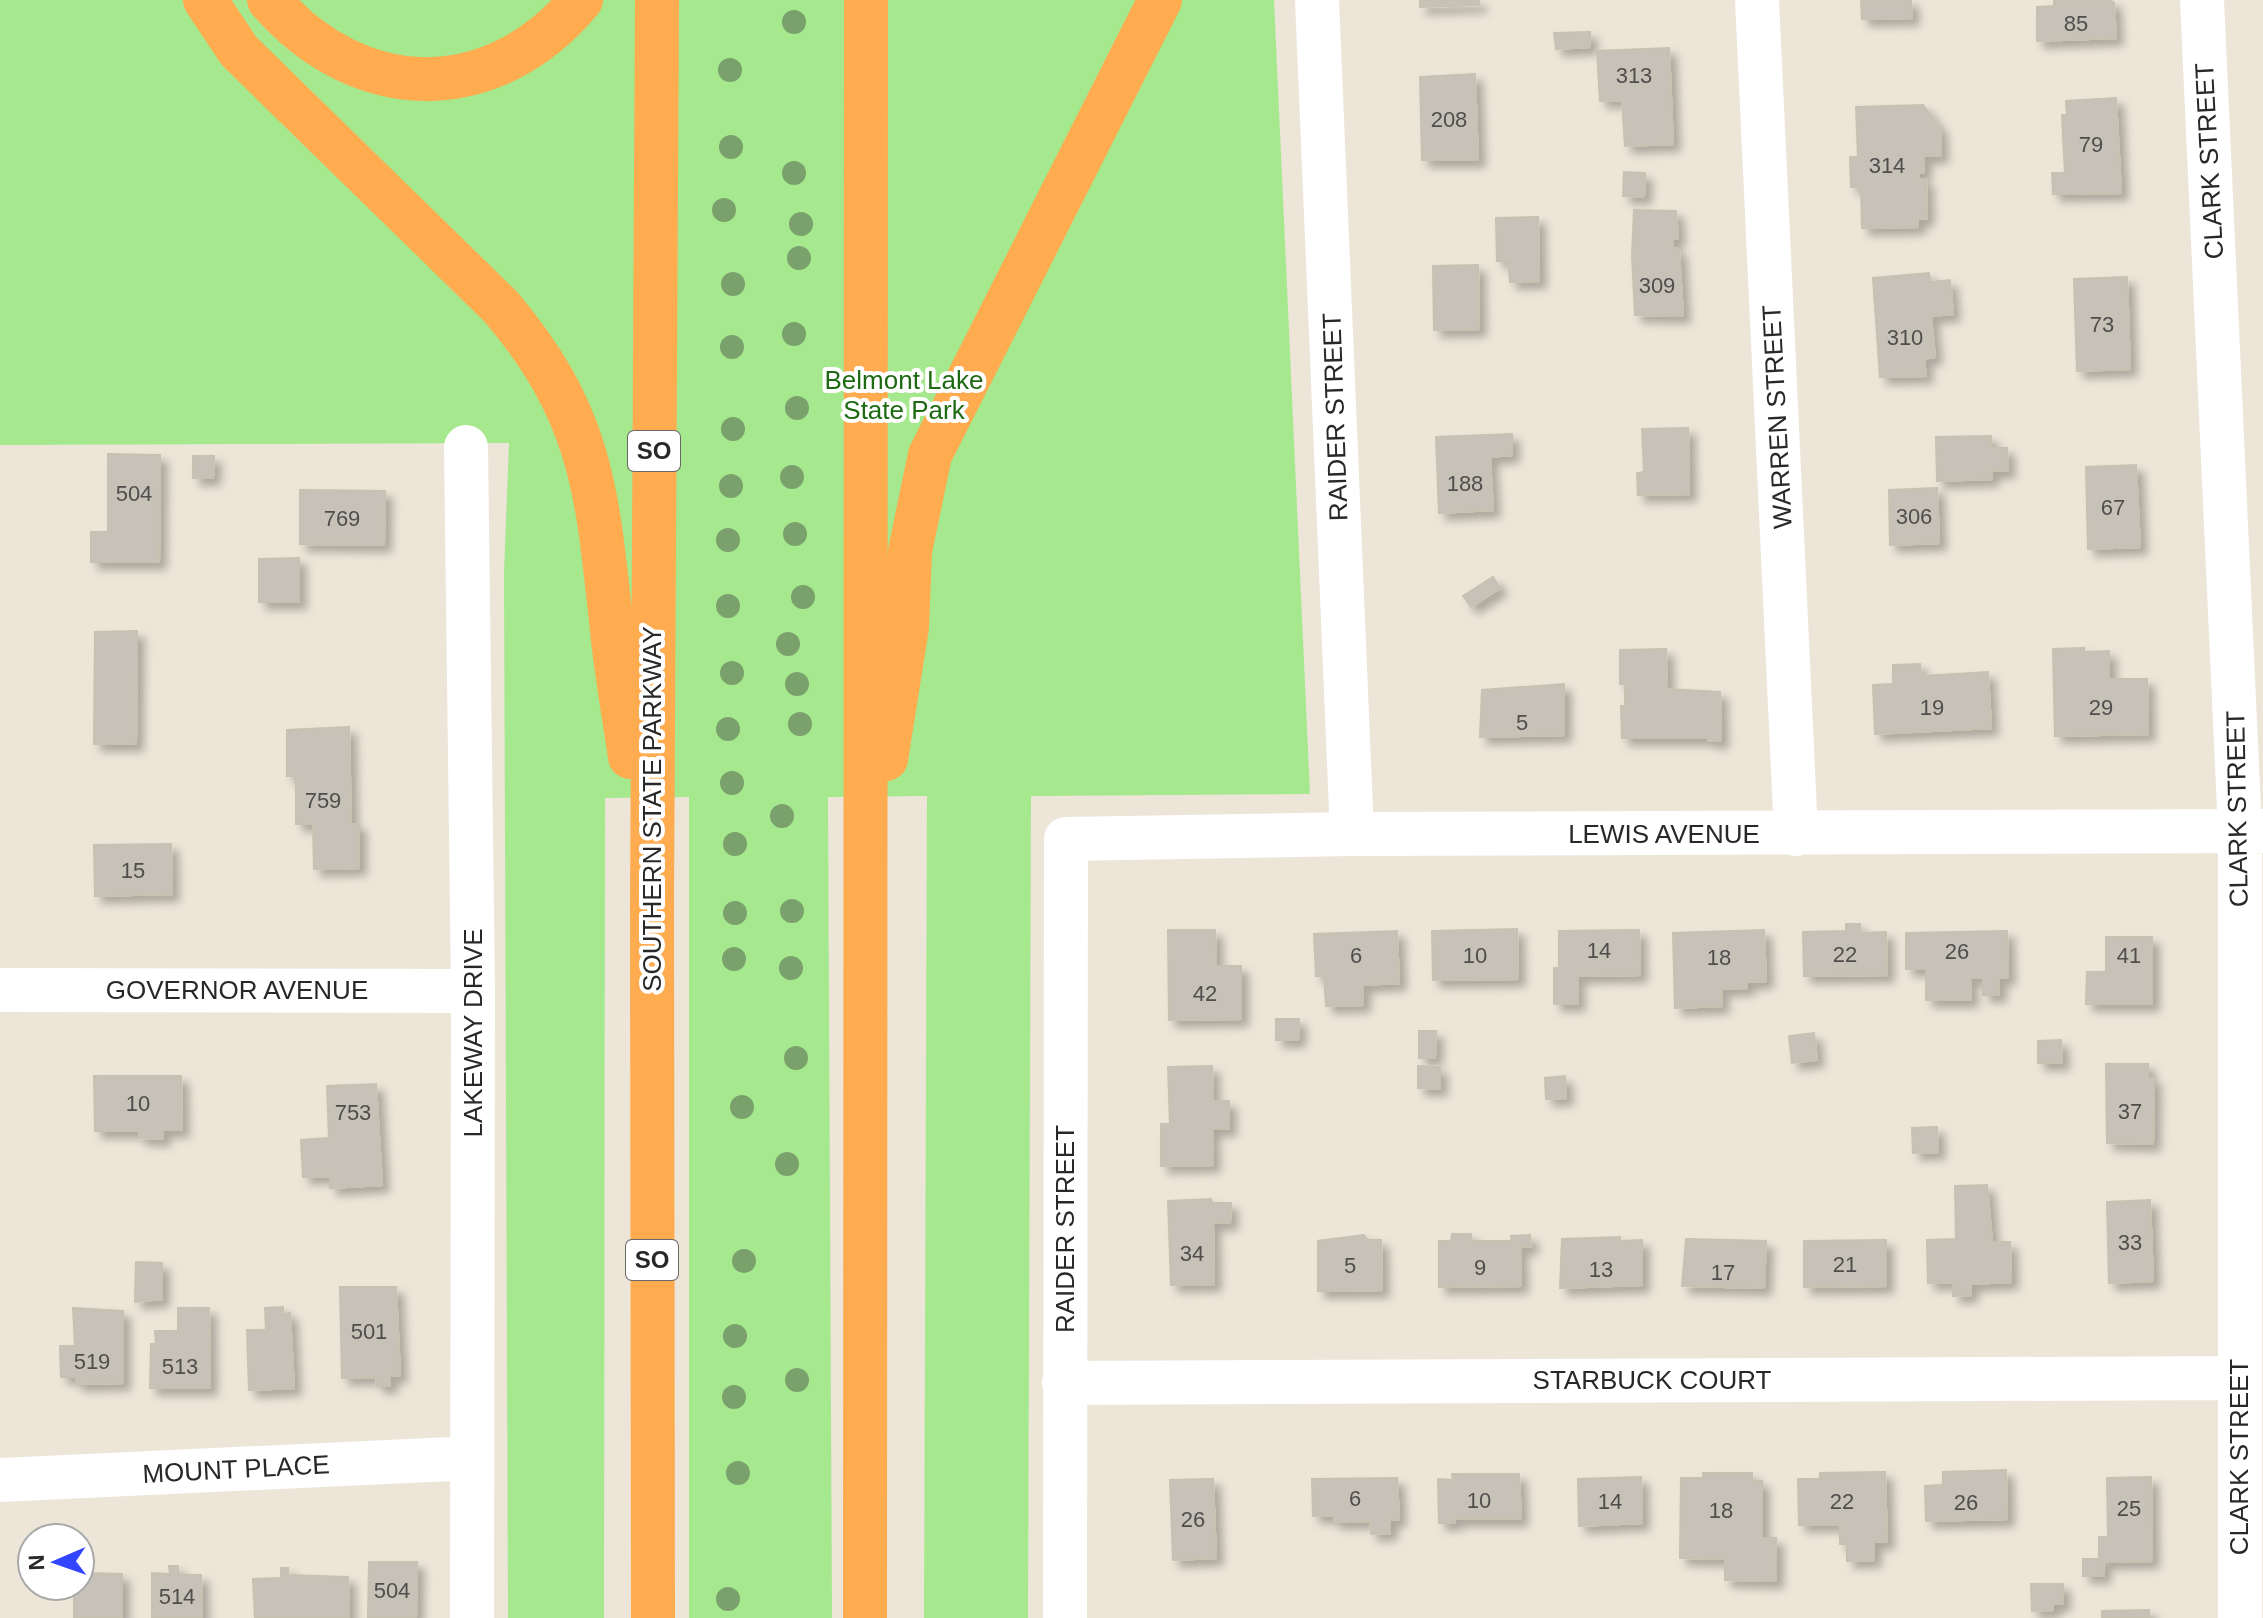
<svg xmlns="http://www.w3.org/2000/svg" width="2263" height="1618" font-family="Arial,sans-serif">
	<defs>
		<filter id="shadow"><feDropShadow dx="7" dy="7" stdDeviation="4" flood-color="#0004"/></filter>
	</defs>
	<rect width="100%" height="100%" fill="#ece5d8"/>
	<path fill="#a5e88e" d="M0,0H1274L1310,794L1031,796L1028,1618H924L927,796L828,797L832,1618H689V797L605,798L604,1618H508L504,572L509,443L0,445Z"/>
	<path fill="#c7c2b8" stroke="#c7c1b1" stroke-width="2" filter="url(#shadow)" d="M1420,0H1479V5L1420,7Z
		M1861,0H1911L1912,18L1862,19Z
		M2054,0H2110L2114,3L2116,38L2037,41V7L2054,6Z
		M1590,32V47L1556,49L1554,33Z
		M1669,48L1673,144L1625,146L1622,100L1600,101L1597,51Z
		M1475,74L1478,160H1422L1420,77Z
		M2116,98L2121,193L2053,194L2052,173H2065L2062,115H2067L2066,101Z
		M1923,105L1940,128L1941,156H1924V173H1919V180L1926,179L1927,218L1918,219V227L1862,228L1861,187H1851L1850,157H1858L1856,107Z
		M1624,172L1645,173L1644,197L1623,196Z
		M1634,210L1676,211L1678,239H1672L1673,248L1679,249L1683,316L1635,315L1632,255Z
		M1538,217L1539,281L1510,282L1508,261H1497L1496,218Z
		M1478,265L1479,329L1434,330L1433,266Z
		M1929,273L1930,282L1950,280L1953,314L1931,316L1935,357L1924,359L1926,376L1880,377L1873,278Z
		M2127,277L2130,369L2077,371L2074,279Z
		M1688,428L1689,494L1638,495L1637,473L1644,472L1642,429Z
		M1512,434V455L1490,457L1493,510L1439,513L1436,437Z
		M1991,436V448H2007L2008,471H1991L1992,479L1937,481L1936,437Z
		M108,454L160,455L159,562H91V532H108Z
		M193,456H214L213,478H193Z
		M2136,465L2140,547L2088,549L2086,467Z
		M1937,488L1939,543L1890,545L1889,490Z
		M300,490L385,491L384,545L300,544Z
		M299,558V602H259V559Z
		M1493,577L1500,588L1471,607L1463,596Z
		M137,631L136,744H94L95,632Z
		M2084,648V652L2109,651V679H2147L2148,734L2055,736L2053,649Z
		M1666,649L1667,689L1720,692L1721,741H1708V738H1622L1621,706H1625V684H1620V650Z
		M1920,664L1921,676L1988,672L1991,728L1875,734L1873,685L1893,684V665Z
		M1564,684V735L1480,737L1482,690Z
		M349,727L351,824H359V868L314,869L313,824H296V776H287V730Z
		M171,844L172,894L95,896L94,845Z
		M1846,924H1860V933L1886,932L1887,975L1804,976L1803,932L1846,931Z
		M1517,929L1518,979L1433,980L1432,931Z
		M1168,930H1215L1216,966H1241V1019L1169,1020Z
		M1639,930L1640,975L1577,976L1578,1004H1554V968H1559V931Z
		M1764,930L1766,981L1747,982V988L1721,989L1722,1006L1675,1008L1673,933Z
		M1397,931L1399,983L1363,985V1005L1326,1006L1324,976H1316L1314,934Z
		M2007,931L2008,978H1999V995H1983V978H1970L1971,1000H1926V969H1906V933Z
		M2106,937H2152V1004H2086L2087,972H2106Z
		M1276,1019H1299L1298,1040H1276Z
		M1419,1031H1436L1435,1058H1419Z
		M1814,1033L1817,1060L1792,1063L1789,1036Z
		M2061,1040L2062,1063H2038V1041Z
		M2106,1064H2148V1078H2154L2153,1144L2107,1143Z
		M1212,1066L1213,1101H1229V1129H1212L1213,1165L1161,1166V1124H1170L1168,1067Z
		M1418,1066L1440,1067V1089L1418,1088Z
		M94,1076H181L182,1130H163V1139L139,1138L140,1131H95Z
		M1565,1076L1566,1098L1546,1099L1545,1078Z
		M376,1084L382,1185L330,1188V1176L303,1177L301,1140L329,1138L327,1086Z
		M1937,1127L1938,1152L1913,1153L1912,1128Z
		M1987,1185L1992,1242H2010L2011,1282L1970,1284L1971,1295L1953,1296V1282L1928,1283L1927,1240L1956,1239L1955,1186Z
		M1211,1199L1212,1203H1231L1230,1223H1213L1214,1284L1171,1285L1168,1201Z
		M2150,1200L2153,1281L2109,1283L2107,1202Z
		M1452,1234H1471V1241H1512L1511,1236L1530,1235L1531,1247H1520L1521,1286L1439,1287V1241H1451Z
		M1364,1235L1368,1240H1381L1382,1290L1318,1291V1241Z
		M1620,1237V1241L1642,1240V1285L1560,1288L1562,1239Z
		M1686,1239L1766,1241L1764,1288L1682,1286Z
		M1886,1240V1286L1804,1287V1241Z
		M136,1262L162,1263V1299L135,1302Z
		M340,1287H396L400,1375L390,1376V1386H377L376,1377L342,1378Z
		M283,1307V1314L290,1313L294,1388L249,1390L247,1330H266L265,1308Z
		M73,1308L123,1311V1383L76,1384V1377H61L60,1346H75Z
		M178,1308H209L210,1388H150L151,1344H156L155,1331H178Z
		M2006,1470L2007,1519L1926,1521L1925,1486L1943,1485V1472Z
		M1885,1472L1887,1542H1874V1560L1847,1561V1544H1840V1524L1799,1525L1798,1479H1820V1473Z
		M1703,1473H1752V1481H1762V1538H1776V1581L1725,1580V1559L1680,1558L1681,1478H1703Z
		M1452,1474H1519L1521,1519H1455V1523H1439L1438,1479L1453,1480Z
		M1641,1477L1642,1523L1579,1526L1578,1479Z
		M2151,1477L2152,1561L2103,1562L2104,1576H2083V1559H2099V1537H2108L2107,1478Z
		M1397,1478L1399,1519L1390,1520V1533L1371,1534L1370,1521L1334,1522V1516H1313L1312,1479Z
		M1213,1479L1216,1558L1173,1560L1170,1480Z
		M369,1562H417L416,1618H368Z
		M169,1566H178L179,1575H201L202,1618H152V1573L170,1574Z
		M281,1568H288V1575L348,1577L349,1618H255L253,1579L281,1578Z
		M80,1573L122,1574V1618H74V1586H80Z
		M2031,1584H2063V1604H2053V1610L2032,1611Z
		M2149,1610V1618H2102V1611Z"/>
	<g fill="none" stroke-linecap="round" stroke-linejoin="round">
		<path stroke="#fff" stroke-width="44" d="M1317,0L1352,834
			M1757,0L1796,834
			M2202,0L2240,831V1618
			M466,447L473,991L472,1618
			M0,990L473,991
			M1064,1383L2239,1378
			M0,1480L472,1458
			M1065,1618L1066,839L1352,834L2263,831"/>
		<path stroke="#ffab50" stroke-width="44" d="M205,0L239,51L501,307C594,417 597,494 612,630C616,672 624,715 630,757
			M269,0C359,104 492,107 581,0
			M886,759L907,627L910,551L930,455L1160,0
			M653,1618L652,903L657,0
			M865,1618L866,0"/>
	</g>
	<g fill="#7aa16c">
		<circle cx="794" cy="22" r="12"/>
		<circle cx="730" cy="70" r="12"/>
		<circle cx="731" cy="147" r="12"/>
		<circle cx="794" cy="173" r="12"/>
		<circle cx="724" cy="210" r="12"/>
		<circle cx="801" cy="224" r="12"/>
		<circle cx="799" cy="258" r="12"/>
		<circle cx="733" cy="284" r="12"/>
		<circle cx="794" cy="334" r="12"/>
		<circle cx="732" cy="347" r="12"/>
		<circle cx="797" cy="408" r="12"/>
		<circle cx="733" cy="429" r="12"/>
		<circle cx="792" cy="477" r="12"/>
		<circle cx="731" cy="486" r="12"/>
		<circle cx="795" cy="534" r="12"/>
		<circle cx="728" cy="540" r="12"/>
		<circle cx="803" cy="597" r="12"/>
		<circle cx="728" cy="606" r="12"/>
		<circle cx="788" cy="644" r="12"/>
		<circle cx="732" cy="673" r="12"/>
		<circle cx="797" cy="684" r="12"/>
		<circle cx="800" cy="724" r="12"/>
		<circle cx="728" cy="729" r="12"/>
		<circle cx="732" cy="783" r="12"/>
		<circle cx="782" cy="816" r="12"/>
		<circle cx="735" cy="844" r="12"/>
		<circle cx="792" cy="911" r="12"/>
		<circle cx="735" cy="913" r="12"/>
		<circle cx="734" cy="959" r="12"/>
		<circle cx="791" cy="968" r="12"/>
		<circle cx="796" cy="1058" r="12"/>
		<circle cx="742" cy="1107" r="12"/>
		<circle cx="787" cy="1164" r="12"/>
		<circle cx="744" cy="1261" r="12"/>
		<circle cx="735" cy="1336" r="12"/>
		<circle cx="797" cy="1380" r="12"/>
		<circle cx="734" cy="1397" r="12"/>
		<circle cx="738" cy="1473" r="12"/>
		<circle cx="728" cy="1599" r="12"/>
	</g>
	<g text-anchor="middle" stroke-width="8" stroke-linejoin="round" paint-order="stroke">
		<g font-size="22" fill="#504e4c">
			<text x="2076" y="31">85</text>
			<text x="1634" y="83">313</text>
			<text x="1449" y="127">208</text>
			<text x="2091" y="152">79</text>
			<text x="1887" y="173">314</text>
			<text x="1657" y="293">309</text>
			<text x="2102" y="332">73</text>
			<text x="1905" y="345">310</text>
			<text x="1465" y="491">188</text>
			<text x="134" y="501">504</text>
			<text x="2113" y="515">67</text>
			<text x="1914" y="524">306</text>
			<text x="342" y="526">769</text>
			<text x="1932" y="715">19</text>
			<text x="2101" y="715">29</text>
			<text x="1522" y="730">5</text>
			<text x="323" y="808">759</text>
			<text x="133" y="878">15</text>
			<text x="1599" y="958">14</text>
			<text x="1957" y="959">26</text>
			<text x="1845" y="962">22</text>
			<text x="1356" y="963">6</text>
			<text x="1475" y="963">10</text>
			<text x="2129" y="963">41</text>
			<text x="1719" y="965">18</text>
			<text x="1205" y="1001">42</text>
			<text x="138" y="1111">10</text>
			<text x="2130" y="1119">37</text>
			<text x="353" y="1120">753</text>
			<text x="2130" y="1250">33</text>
			<text x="1192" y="1261">34</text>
			<text x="1845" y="1272">21</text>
			<text x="1350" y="1273">5</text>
			<text x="1480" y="1275">9</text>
			<text x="1601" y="1277">13</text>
			<text x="1723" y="1280">17</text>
			<text x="369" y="1339">501</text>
			<text x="92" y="1369">519</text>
			<text x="180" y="1374">513</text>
			<text x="1355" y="1506">6</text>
			<text x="1479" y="1508">10</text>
			<text x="1610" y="1509">14</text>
			<text x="1842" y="1509">22</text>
			<text x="1966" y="1510">26</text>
			<text x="2129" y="1516">25</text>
			<text x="1721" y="1518">18</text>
			<text x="1193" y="1527">26</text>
			<text x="392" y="1598">504</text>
			<text x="177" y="1604">514</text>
		</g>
		<g fill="#fff" stroke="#686868" stroke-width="2">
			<rect x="628" y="431" width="52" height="40" rx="6"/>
			<rect x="626" y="1240" width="52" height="40" rx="6"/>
		</g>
		<g font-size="24" font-weight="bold" fill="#282828">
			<text x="654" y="459">SO</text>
			<text x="652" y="1268">SO</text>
		</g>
		<g font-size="26" fill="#282828" stroke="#fff">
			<text transform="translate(2209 161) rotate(-93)" y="9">CLARK STREET</text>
			<text transform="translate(1335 417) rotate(-92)" y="9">RAIDER STREET</text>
			<text transform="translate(1777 417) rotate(-93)" y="9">WARREN STREET</text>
			<text transform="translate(652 809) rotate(-90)" y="9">SOUTHERN STATE PARKWAY</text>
			<text transform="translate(2237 809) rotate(-91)" y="9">CLARK STREET</text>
			<text x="1664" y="843">LEWIS AVENUE</text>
			<text x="237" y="999">GOVERNOR AVENUE</text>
			<text transform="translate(473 1033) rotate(-90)" y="9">LAKEWAY DRIVE</text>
			<text transform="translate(1065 1229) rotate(-90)" y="9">RAIDER STREET</text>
			<text x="1652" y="1389">STARBUCK COURT</text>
			<text transform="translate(2239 1457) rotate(-90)" y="9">CLARK STREET</text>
			<text transform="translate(236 1469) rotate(-3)" y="9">MOUNT PLACE</text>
		</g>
		<g font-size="26" fill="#1d6a13" stroke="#fff">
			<text x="904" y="389">Belmont Lake<tspan x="904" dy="30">State Park</tspan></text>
		</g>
	</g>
	<g transform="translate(56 1562) rotate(268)"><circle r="38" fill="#ffffff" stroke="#a9a9a9" stroke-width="2"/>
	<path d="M0-6L14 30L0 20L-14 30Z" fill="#3246ff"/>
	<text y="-12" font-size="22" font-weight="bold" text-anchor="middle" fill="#282828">N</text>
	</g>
</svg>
